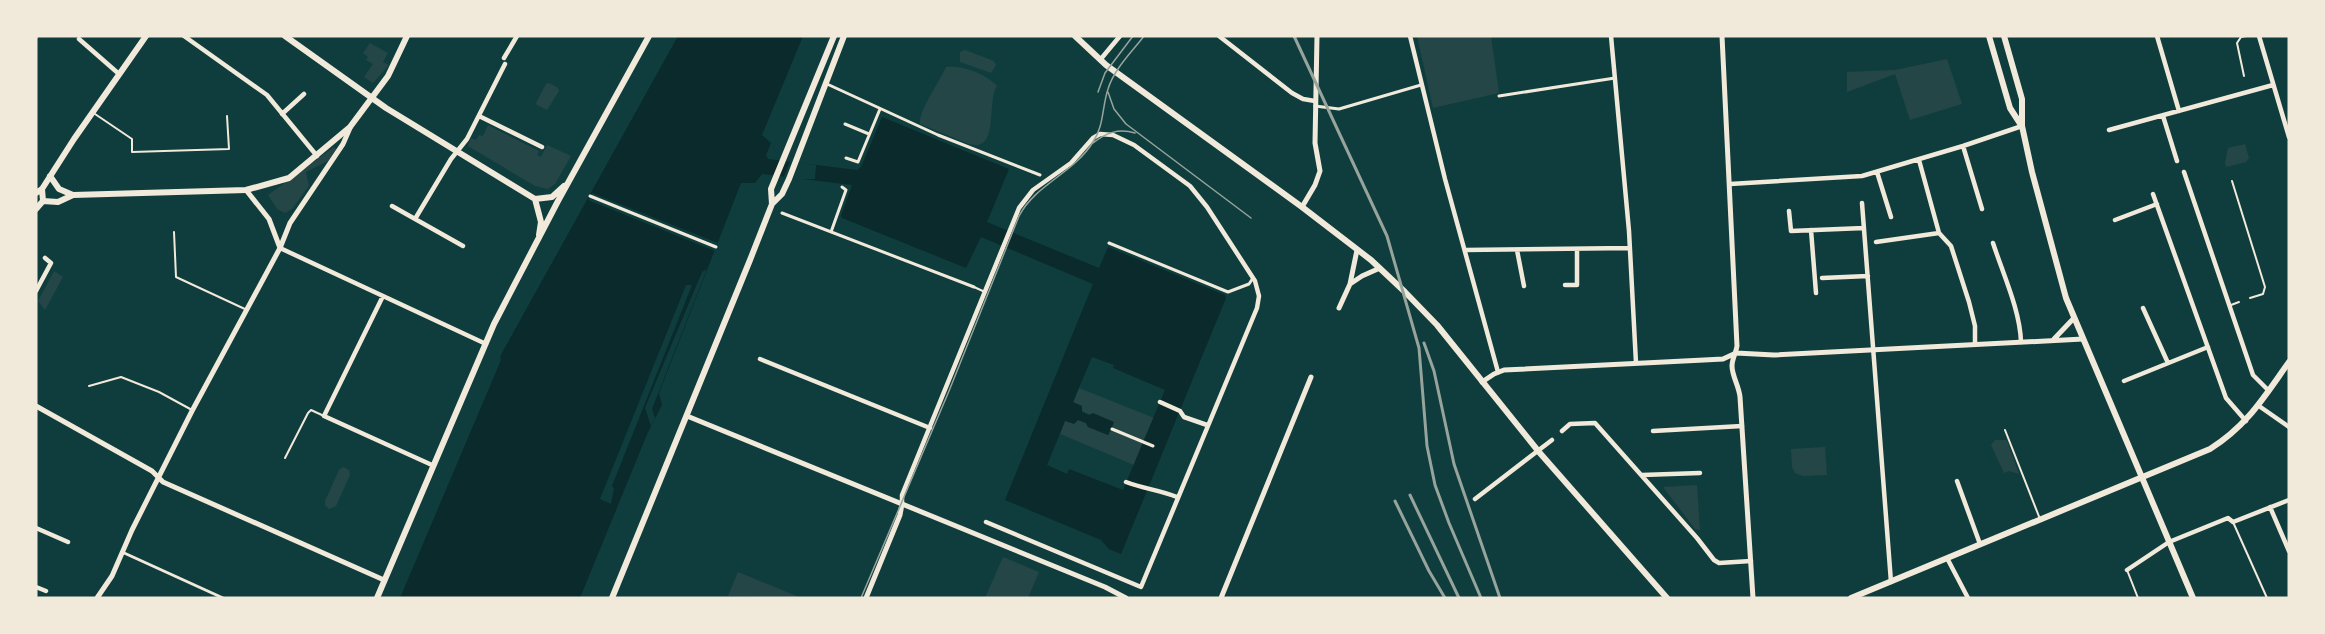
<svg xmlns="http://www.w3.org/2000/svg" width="2325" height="634" font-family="'Archivo Narrow',sans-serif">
	<rect width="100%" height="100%" fill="#0f3d3e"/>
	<path fill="#244646" d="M1417,36H1491L1499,93L1433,108Z
		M370,43L388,53L383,62L389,65L373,83L364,77L373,64L366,60L368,57L363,53Z
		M965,50L994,61L996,65L991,73L960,62V52Z
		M1947,59L1962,104L1910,120L1895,74L1847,92V72L1895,70Z
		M946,67C963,65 986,74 997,86C986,102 1000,153 969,144L920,124C918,112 940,81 946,67Z
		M549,83L558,88L559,91L547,110L537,105L536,103L546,84Z
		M488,125L539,151L537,155L541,157L547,145L571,156L555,184L548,189L535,186L468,146L471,138L476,140L479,135L483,136Z
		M2245,144L2249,158L2246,162L2226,167L2225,163L2228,148Z
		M334,147L336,149V153L328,161L306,172L309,186L292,209L285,213L277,209L268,195Z
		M54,271L63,277L45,310L38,301Z
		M1079,388L1154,418L1148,430H1155L1146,435L1147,432L1134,465L1060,434L1065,421L1078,420L1086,423L1088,427L1108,435L1114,426L1082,411L1073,403Z
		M1995,440H2007L2019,474L2009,471L2004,473L1991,445Z
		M1825,447L1827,475L1803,476L1795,473L1792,467L1791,449Z
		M343,467L349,470L350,475L336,506L329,509L325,505V501L339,470Z
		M1697,485L1700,530L1695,529L1663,487Z
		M1003,557L1039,572L1028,598H985Z
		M738,572L799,597V598L728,596Z"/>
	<path fill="#0a2a2b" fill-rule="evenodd" d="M678,36H803L762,135L771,143L766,155L768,159L857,170L861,167L882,117L1009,169L987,222L1099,268L1108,247L1225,295L1226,298L1121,554L1109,549L1101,540L1005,500L1093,284L981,237L966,268L842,218L841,216L852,185L762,174L755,183H741L659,393L662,405L648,432L580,598H400L501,360L500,357L503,351ZM1092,357L1114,365L1113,368L1165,390L1123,490L1069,469L1067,474L1047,465L1065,421L1074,424L1078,420L1086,423L1088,427L1108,435L1114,422L1093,413L1089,415L1082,412V406L1073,402Z"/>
	<path fill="#0f3d3e" d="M791,159L801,163L816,165L815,179H783Z
		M592,193L718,243L715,251L588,200Z
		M707,269L652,409L655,418L651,426L645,408L702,272Z
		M686,285H692L612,486L614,488L611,504L600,499Z"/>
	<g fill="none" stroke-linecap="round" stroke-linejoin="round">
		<path stroke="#f1e9da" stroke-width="2" d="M2244,76L2237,43L2241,37L2246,36
			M95,114L132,139V152L229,149L227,116
			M2232,181L2265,287L2263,294L2250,298
			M174,232L176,277L247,310
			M974,287L985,292
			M2231,305L2239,302
			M89,386L121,377L159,392L192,410
			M2005,430L2040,519
			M285,458L308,413L311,410L324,416
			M2233,522L2267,598
			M2127,570L2138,598"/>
		<path stroke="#f1e9da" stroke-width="3" d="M827,84L938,135L1040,175
			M1499,96L1615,78
			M1315,106L1339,109L1421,85
			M845,124L869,134
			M846,158L858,162L880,109
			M590,196L716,247
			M782,213L974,287
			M831,232L846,190L842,187
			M1109,243L1228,292L1249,284L1253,278
			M1112,429L1153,446
			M122,552L223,598"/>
		<path stroke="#f1e9da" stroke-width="4.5" d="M184,36L267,95L317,156
			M1219,36L1292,93L1303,99L1315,101
			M1410,36L1445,179L1498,372
			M1611,36L1629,231L1636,363
			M2157,36L2179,111
			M2259,36L2289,137
			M79,39L119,74
			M504,58L517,36
			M1100,60L1120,36
			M282,114L304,94
			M479,116L542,147
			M2163,116L2177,161
			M2109,130L2273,85
			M1963,146L1982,209
			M1919,160L1939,233L1951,246L1969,302L1975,326V344
			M1877,172L1891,217
			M2184,172L2253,375L2269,391
			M1730,184L1862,176L1963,146L2022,126
			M2153,194L2226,398L2246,421
			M1862,203L1891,582
			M392,206L463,246
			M1789,211L1791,231L1864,228
			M415,219L451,159L467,139L505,64
			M2115,220L2157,204
			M1811,230L1816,293
			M1876,242L1939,233
			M1993,243C2003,274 2020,310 2021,342
			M280,248L486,344
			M1465,250L1630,248
			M1517,250L1524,286
			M1822,278L1868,276
			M1565,285H1577V250
			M36,291L51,263L45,258
			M383,296L324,416L432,465
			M2143,308L2168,363
			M760,359L930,428
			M2124,381L2208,347
			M1160,402L1180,411L1184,417L1207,425
			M2259,406L2289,427
			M1562,431L1570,424L1595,423L1697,538L1714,560L1719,563L1751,561
			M1653,431L1742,426
			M1642,475L1700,473
			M1957,481L1980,544
			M1126,482C1144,489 1160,490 1177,497
			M1475,499L1552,440
			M902,504V495L1019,208L1033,190L1071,163L1093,138L1100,134L1113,135L1134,145L1190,186L1207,207L1255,281L1259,296L1257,308L1141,587L986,522
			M2270,507L2289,551
			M36,528L68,542
			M1947,558L1968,598
			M2127,570L2169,542L2228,518L2233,522L2289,500
			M36,587L46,591"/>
		<path stroke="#f1e9da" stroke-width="5" d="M1722,36L1737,346C1736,353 1732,359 1732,366C1732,376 1739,386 1740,397L1753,598
			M246,190L269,219L280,248
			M1302,207L1315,185L1320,171L1315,143L1317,36
			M1350,284L1362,276L1380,268
			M1339,308L1350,284L1357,250
			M2054,339L2074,318
			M1482,382L1494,374L1504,370L1704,360L1723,359L1736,353L1774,355L2083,339
			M36,406L152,471L163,482L384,580
			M687,416L1105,587L1126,598
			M97,598L112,576L132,530L192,411L280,248L290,223L343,144L350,128
			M866,598L900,515L902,504
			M1221,598L1311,377"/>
		<path stroke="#f1e9da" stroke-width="6" d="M285,36L386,108L535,199L552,197L564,186
			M1075,36L1106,65L1302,207L1371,260L1405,292L1437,325L1539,452L1667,598
			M1989,36L2010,108L2021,125
			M2004,36L2022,99V126L2032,172L2066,298L2193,598
			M50,176L59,189L73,195
			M36,193L42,189L74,139L146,36
			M535,199L541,222L539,235
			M43,201L58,202L73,195L246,190L289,178L350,127L388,76L407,36
			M772,204L782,194L789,179L844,36
			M36,209L43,201L42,189
			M377,598L494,324L558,201L649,36
			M612,598L750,260L772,204L771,189L834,36
			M1851,598L2210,449C2247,426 2264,397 2289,362"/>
		<path stroke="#97a49c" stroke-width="1.5" d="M1098,92L1105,73L1133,36
			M1108,92L1114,109L1126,124L1251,218
			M1093,143C1106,133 1118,128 1135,133
			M861,598L949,391L1019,216C1036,184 1074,173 1093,142C1104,126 1102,107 1108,89C1114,69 1132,52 1144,36"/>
		<path stroke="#97a49c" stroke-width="3" d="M1294,36L1387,236L1419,348L1427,446L1435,485L1449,523L1481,598
			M36,38L37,36
			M1424,343L1434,371L1454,464L1500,598
			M1410,495L1459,598
			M1395,501L1429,571L1445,598"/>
	</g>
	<rect width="2325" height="634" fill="none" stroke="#f1e9da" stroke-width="75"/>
</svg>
